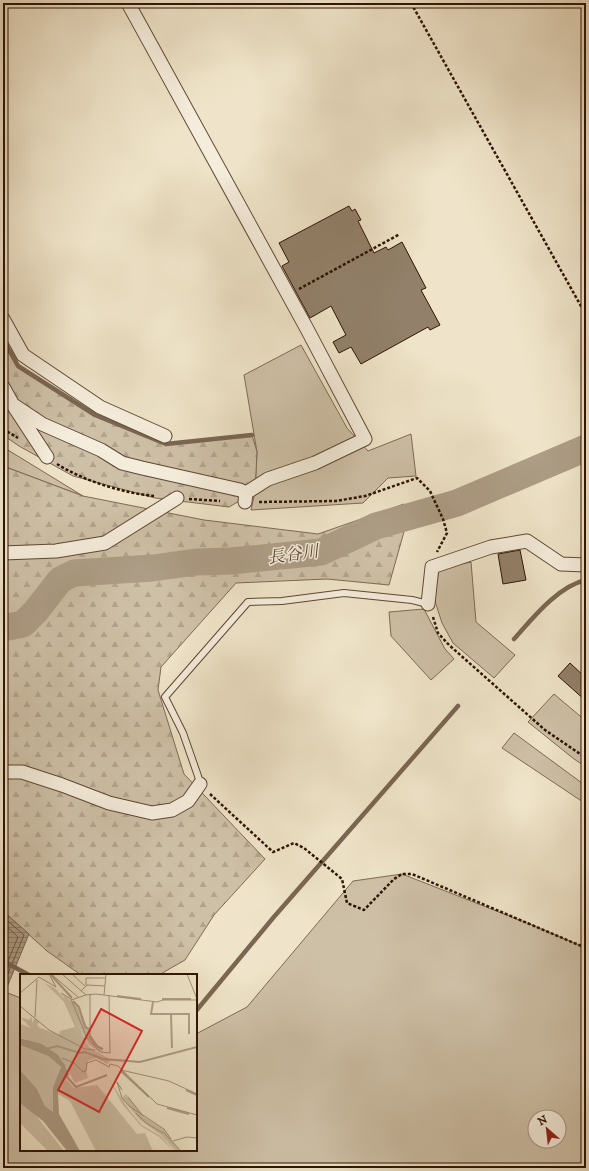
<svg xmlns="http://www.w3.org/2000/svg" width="589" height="1171" font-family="'IM FELL DW Pica','Noto Serif JP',serif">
	<defs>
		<pattern id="forest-firs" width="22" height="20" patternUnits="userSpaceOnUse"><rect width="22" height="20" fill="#cec0a7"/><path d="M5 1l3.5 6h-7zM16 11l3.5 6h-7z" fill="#b1a48e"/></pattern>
		<pattern id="water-rules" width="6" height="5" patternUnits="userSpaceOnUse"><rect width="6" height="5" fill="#ad9d86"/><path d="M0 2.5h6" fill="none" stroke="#8d7f6b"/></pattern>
	</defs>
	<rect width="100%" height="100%" fill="#efe4c9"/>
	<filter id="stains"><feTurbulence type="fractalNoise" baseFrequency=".005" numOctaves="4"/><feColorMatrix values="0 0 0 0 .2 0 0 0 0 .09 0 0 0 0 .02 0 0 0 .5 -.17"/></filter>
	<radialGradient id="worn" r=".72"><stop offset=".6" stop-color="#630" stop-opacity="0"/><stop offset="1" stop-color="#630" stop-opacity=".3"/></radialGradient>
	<path fill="#cec0a7" stroke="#7e6a55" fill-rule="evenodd" d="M301,345L347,428L368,451L411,434L416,476L388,478L363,503L251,510L255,492L257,452L244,375Z
		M3,447L83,496L3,466Z
		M471,562L476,622L515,655L494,678L453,643L442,623L434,598L439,569Z
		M424,609L445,649L454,659L431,680L391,636L389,612Z
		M554,694L586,721V767L574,759L528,722Z
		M514,733L586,786V804L502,748Z
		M402,874L527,923L586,948V1168H7L3,1139V999L5,992L21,998V1150H196V1034L247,1007L353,881ZM535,1117H559V1141H535Z"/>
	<path fill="url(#forest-firs)" stroke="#7e6a55" d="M3,339L18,366L95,415L166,444L252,435L257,452L255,492L229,507L155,498L73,476L19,446L3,435Z
		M3,466L83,496L204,520L318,534L404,504L409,514L389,585L327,579L236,583L161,667L158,690L184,774L265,859L214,915L185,960L164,972L160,975H81L47,951L3,911Z"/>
	<path fill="url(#water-rules)" stroke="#7a6652" d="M3,911L29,934L5,992L3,999Z"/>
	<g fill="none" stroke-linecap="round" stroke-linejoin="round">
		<path stroke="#6e5844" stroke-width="1" d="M3,917L24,935L3,985
			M3,923L18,937L3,973"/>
		<path stroke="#7a6652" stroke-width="4.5" d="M3,339L18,366L95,415L166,444L252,435
			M514,639C532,619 558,586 586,580
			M3,961L29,975
			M196,1011L273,918L458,706"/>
		<path stroke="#ad9d86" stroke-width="27" d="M3,628L23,624L36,611L60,580L74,573L153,568L196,562L231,561L321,552L376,526L457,503L586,448"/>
	</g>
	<path fill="#92806a" stroke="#2e1303" d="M349,206L352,211L355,209L361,220L358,221L374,253L386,247L388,250L402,242L426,288L421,290L440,325L430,330L428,327L361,364L351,347L339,353L333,342L346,335L331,306L310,318L282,266L289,262L279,243Z
		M520,550L526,580L503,584L498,554Z
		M570,663L586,678V701L558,676Z"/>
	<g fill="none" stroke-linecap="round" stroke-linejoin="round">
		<defs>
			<path id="lane" d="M200,784L198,776L183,733L165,697L248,602L282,601L344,593L412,600L428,604"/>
			<path id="street" d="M128,3L307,329L365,439L315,463L268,479L246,493L245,502
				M3,319L23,355L100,407L165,436
				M3,387L13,405L47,457
				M3,398L42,424L101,450L122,463L142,468L240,490L246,493
				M3,553L56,551L105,543L177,498
				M428,604L432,567L491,547L527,541L561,564L586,565
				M3,772H22L62,785L109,803L152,813L172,810L188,801L200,784"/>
		</defs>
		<use href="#lane" stroke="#5e4734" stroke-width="8"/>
		<use href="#street" stroke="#5e4734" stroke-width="15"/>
		<path stroke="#2e1303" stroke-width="2.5" stroke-dasharray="3 2" stroke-linecap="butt" d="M411,3L586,315
			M299,289L400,234
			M3,429L18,438
			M57,464C84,481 123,493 154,496
			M189,499L220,501
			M259,502L336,501L365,496L417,478L430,491L443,519L447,533L437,552
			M433,617L438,633L449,645L545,730L586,758
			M210,794L273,852L294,843L304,848L342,879L347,903L364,910L394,879L402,874H412L586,948"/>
		<use href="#lane" stroke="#f5eddc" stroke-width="6"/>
		<use href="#street" stroke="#f5eddc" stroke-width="13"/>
	</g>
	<g text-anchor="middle" stroke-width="3" stroke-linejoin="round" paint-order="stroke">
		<g font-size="17" font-style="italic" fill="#614a37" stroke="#f5eddc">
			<text transform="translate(293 554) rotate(-8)" y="6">長谷川</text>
		</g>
	</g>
	<g transform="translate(20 974)">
		<rect width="177" height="177" fill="#efe4c9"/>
		<path d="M25,9L36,15L46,27L69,73L55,53L44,28ZM0,71L28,82L41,93L33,113V138L25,132L17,115L0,96ZM45,104L54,114L77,111L117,160L125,159L133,177H76L50,127L38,120ZM89,105L110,137L122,151L141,162L154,177L139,163L121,152L102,130ZM0,121L44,177H28L0,149Z" fill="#cec0a7"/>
		<path d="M42,20L59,33L73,67L83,75L81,79L69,71ZM0,43L9,46L12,43V49L15,44L19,48L17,51L20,54L39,61L40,57L55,53L69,73L91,86L87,90L76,84L68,87L66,96L68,104L55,109L45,91L6,65L0,64V50L11,54ZM106,120L124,143L144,155L160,177H156L141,161L119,145L102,124Z" fill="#cec0a7"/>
		<path d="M0,64L22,70L38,81L45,91L49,101L42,108L38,120L39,140L60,177H47L23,147L0,129V96L17,115L25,132L33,138V113L41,93L28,82L0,71Z" fill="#ad9d86"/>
		<path fill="none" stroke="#ad9d86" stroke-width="2" d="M31,1L52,24M97,22L121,25M142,25H171M53,27L59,33L65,53L69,55M133,28L131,40H169V60M151,41L152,74M69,62L76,72L83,75M26,75L37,72L60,79L65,78L83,85L120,88L177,73M101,97L129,123M46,102L56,113L87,101M166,116L177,121M147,134L169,140"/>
		<path fill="none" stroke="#a2907a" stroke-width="1" d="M29,0L36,13M31,0L58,23M42,0L66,21L76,20L137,28L143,26H177M52,0L65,12M167,0L177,25M66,11V4H86M61,17L67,11L85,12M0,19L19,3L36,13M41,19L51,25L67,64L80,78M70,20V61L77,71M84,21L86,0M51,26L66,21M0,32L29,56L65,75L75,76M15,43L17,6M81,78L90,79L89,22M42,84L54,89L63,98L66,97L67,89L76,86L89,93L90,90L98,92L137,130L177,141M101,96L149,107L177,120M102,116L97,108L102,124L109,132L144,155L151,165M108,123L123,142M116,139L126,149L143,159M143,158L161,177M153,167L167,163L177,164"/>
		<path fill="#d62828" fill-opacity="0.15" stroke="#d62828" stroke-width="2" d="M81,35L122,57L79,138L38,116Z"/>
		<rect width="177" height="177" fill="none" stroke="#2e1303" stroke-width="2"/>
	</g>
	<rect width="589" height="1171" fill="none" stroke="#efe4c9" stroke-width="16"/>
	<rect x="4" y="4" width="581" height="1163" fill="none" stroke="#2e1303" stroke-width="2"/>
	<rect x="8" y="8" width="573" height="1155" fill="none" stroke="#2e1303"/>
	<g transform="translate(547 1129) rotate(332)"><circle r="19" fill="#f5eddc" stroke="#a59685"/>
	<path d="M0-3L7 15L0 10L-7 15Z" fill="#8f2418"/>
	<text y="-6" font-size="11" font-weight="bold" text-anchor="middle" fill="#2e1303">N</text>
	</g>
	<rect width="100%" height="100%" filter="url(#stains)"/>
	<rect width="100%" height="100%" fill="url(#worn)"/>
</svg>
